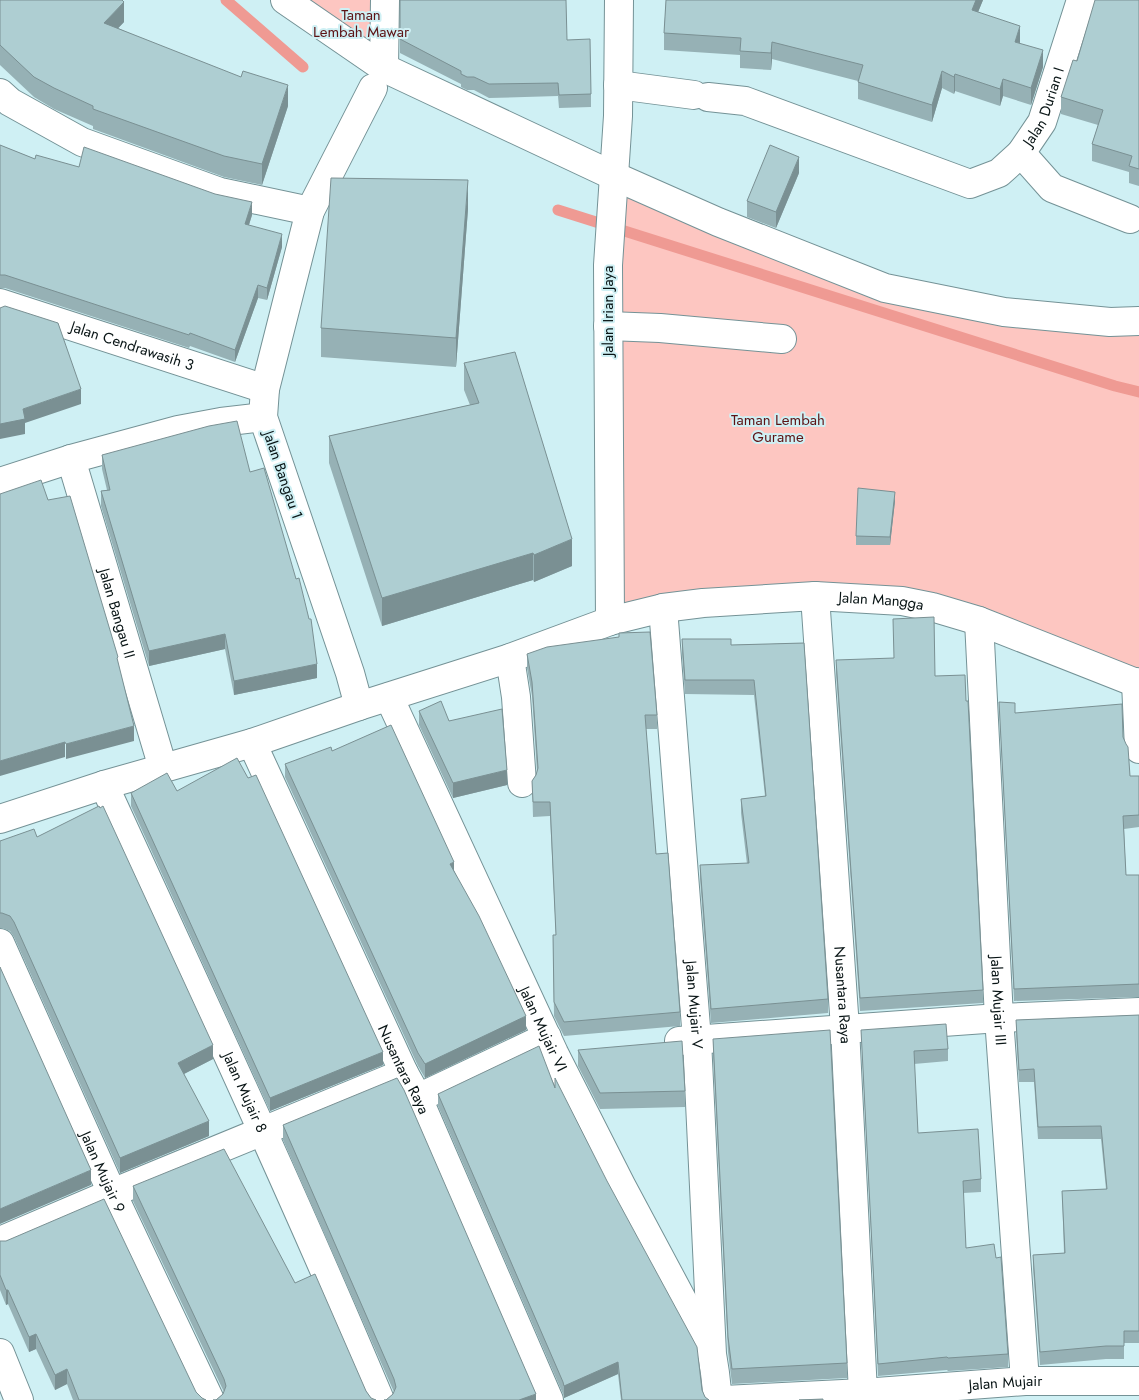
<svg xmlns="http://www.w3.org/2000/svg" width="1139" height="1400" font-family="Jost,sans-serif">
	<rect width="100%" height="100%" fill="#cff0f4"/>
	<path fill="#fdc6c1" d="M285,0H385L384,68Z
		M614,176L885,288L1139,321V684L902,601L610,621Z"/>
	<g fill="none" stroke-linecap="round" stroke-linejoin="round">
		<path stroke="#ef9a93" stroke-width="11" d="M226,0L303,67
			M558,210L1115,386L1139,392"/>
		<defs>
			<g id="minor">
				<path d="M285,0L384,68L614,176L718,222L885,288L1004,312L1110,322L1139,321"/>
				<path d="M384,68L385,0"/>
				<path d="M618,85L694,95"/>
				<path d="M0,93L10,102L82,142L220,192L310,211"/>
				<path id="s1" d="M708,97L745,101L970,184L999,173L1021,153L1042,122L1081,0"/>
				<path d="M1021,153L1052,188L1130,219"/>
				<path id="s2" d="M0,303L265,389"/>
				<path d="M608,326L660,328L782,339"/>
				<path id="s3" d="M71,459L163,768"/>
				<path d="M0,482L71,459L178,430L221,422L263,417"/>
				<path id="s4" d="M815,596L845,1028L863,1393"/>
				<path id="s5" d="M663,608L697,1040L712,1354L715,1373L718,1400"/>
				<path d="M610,621L608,265L618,116L619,0"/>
				<path id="s6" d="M979,621L999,1018L1025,1381"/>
				<path d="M510,658L516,697L522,783"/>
				<path d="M1136,682L1139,749"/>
				<path id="s7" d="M389,697L554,1053L621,1185L708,1348"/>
				<path d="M359,706L350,673L263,417L265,389L310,211L373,88"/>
				<path id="s8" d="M252,743L404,1073L418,1098L549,1400"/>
				<path id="s9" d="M104,785C198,990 293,1193 380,1400"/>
				<path id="s10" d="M0,819L104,785L252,743L359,706L510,658L610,621L663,608L703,603L815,596L902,601L932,607L979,621L1139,684"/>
				<path id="s11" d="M0,943L112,1193L210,1400"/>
				<path d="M679,1041L999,1018L1139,1012"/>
				<path d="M418,1098L547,1037"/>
				<path d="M0,1241L112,1193L404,1073"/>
				<path d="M0,1353L19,1400"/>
				<path id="s12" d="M724,1400L863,1393L1025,1381H1139"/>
			</g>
		</defs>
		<use href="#minor" stroke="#749296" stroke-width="30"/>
		<use href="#minor" stroke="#fff" stroke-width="28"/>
	</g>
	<path fill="#96b1b5" d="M0,0L124,22L118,28L288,106L262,185L224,177L93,129V126L54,109L34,97L0,65Z
		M400,0L567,40L591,94V107L559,108L558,96L489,98L474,90H467L461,87V84L400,53Z
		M666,0H983L978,12L1020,43L1043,67L1031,105L1003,96L1000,106L955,91L954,94L942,88L932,122L858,99V81L772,59L771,70L740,68V55L664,50V33Z
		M1139,0V186L1129,183V172L1092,161V144L1098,125L1061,114V97L1077,61Z
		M0,145L35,159L252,215L249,225L282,247L267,300L258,298L235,362L190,346L189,348L5,288H0Z
		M799,173L776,228L747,217V201Z
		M468,209L456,367L321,357V328Z
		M464,363L572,566L534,582L533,580L382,626L329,463V436L470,405L464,390Z
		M102,455L250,472L317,678L234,695L225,649L149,666L101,506V491L107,490L102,469Z
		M895,501L890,545H856V536Z
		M682,639L731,645L804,643L828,999V1013L711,1023L700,879V865L747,864L741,813V799L765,796L754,695L685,694L682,654Z
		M527,654L657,715V729H646L656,854L680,1012V1026L564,1036L554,1016L553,935H556L550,816L533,817L532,781L536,775L537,772L532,696L527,668Z
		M836,660L935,676L983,990V1003L860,1011L836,673Z
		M999,702L1015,713L1123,737L1130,776H1139V827L1124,829L1126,875H1139V997L1014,1001Z
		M419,711L507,785L453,798L419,725Z
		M332,751L454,872L526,1030L425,1078L418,1066L285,777V764Z
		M177,791L383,1065L270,1111L131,806V793Z
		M37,837L213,1059L184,1074L209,1136L120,1173L14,937L10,931L2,928H0V841Z
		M1139,1015V1343H1124V1359H1106L1040,1365L1033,1268V1255L1064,1253L1062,1191L1106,1189L1101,1139H1038L1034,1082H1019L1016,1033V1020Z
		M861,1030L948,1049V1061L914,1064L918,1133L981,1179V1192L963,1193L966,1248L1008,1354V1367L948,1371L947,1370L878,1376Z
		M713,1039L847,1363V1378L732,1384L728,1352L713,1054Z
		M578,1050L685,1091V1107L600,1109L578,1066Z
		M555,1087L702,1390L705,1397L709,1400H621L618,1374L564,1398L563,1394L438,1106V1094Z
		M283,1125L536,1400H386L393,1394L394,1392L283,1140Z
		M133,1186L295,1283L366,1391L371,1398L216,1400L223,1394L224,1392L133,1201Z
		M0,1241L196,1392L202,1398L206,1400H73L67,1384L55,1390L36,1349L29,1352L8,1304L6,1305L0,1290Z"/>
	<path fill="#7a9093" d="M976,0H983L972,27V10Z
		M124,2V22L104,43V23Z
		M1020,26V43L1015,42Z
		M772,42V59L771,70V53Z
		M1043,50V67L1031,105V88Z
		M942,71V88L932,122V105Z
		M955,74V91L954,94V77Z
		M1003,79V96L1000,106V89Z
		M288,85V106L262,185V164Z
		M799,157V173L776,228V212Z
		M468,180V209L456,367V338Z
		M252,202V215L245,237V224Z
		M282,234V247L267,300V288Z
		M258,285V298L235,362V350Z
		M81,389V404L25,423V434L0,439V424L23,409Z
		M895,492V501L890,545V537Z
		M572,539V566L534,582V555Z
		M533,553V580L382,626V598Z
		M225,634V649L149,666V651Z
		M317,664V678L234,695V681Z
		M134,726V741L66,759V744Z
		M65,742V757L0,776V761Z
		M507,770V785L453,798V783Z
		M454,862V875L450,864Z
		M526,1016V1030L425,1078V1064Z
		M213,1045V1059L178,1077V1063Z
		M383,1052V1065L270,1111V1098Z
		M209,1121V1136L120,1173V1158Z
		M91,1170V1185L0,1224V1209Z
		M6,1290H8V1304L6,1305Z
		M36,1334V1349L29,1352V1337Z
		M618,1362V1374L564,1398V1386Z
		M67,1369V1384L55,1390V1375Z
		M536,1394V1400H519Z"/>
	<path fill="#aeced2" stroke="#7a9093" d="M0,0H122L124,2L104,23L241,77L243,71L288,85L262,164L224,156L93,109V106L54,88L34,77L0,45Z
		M400,0H566L567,40L590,39L591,94L559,95L558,83L489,84L474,77H467L461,74V71L400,39Z
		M666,0H976L972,10L1020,26L1015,42L1043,50L1031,88L1003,79L1000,89L955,74L954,77L942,71L932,105L858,82L863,65L772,42L771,53L740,51L741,38L664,33Z
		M1095,0H1139V169L1129,166L1132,156L1092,144L1103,110L1061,97L1073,60L1077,61Z
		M0,145L35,159L36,155L79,167L84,147L215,194L252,202L245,224L282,234L267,288L258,285L235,350L190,333L189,335L5,275H0Z
		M770,145L799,157L776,212L747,201Z
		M331,178L468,180L456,338L321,328Z
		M5,306L58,323L81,389L23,409L25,419L0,424V308Z
		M515,352L572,539L534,555L533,553L382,598L329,436L479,403L464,363Z
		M237,421L250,472L264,468L296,579L299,578L309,619H311L317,664L234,681L225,634L149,651L101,491L110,490L102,455L209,426Z
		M41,480L48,500L70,496L118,657L117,658L134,726L66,744L65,742L0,761V494Z
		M858,488L895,492L890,537L856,536Z
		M934,617L935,676L965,675L966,701H968L983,990L860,998L836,660L894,658L893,619Z
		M650,632L657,715H645L656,854L668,853L680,1012L564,1022L554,1002L553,935H556L550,802H533L532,781L536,775L538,768L532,682L527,654L547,647L619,637V633Z
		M682,639H731V645L804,643L828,999L711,1009L700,865L749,863L741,799L766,796L754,680H685Z
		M441,701L449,721L502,709L507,770L453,783L419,711Z
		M999,702L1015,703V713L1122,704L1123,737L1126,744L1128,747L1130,776H1139V815L1123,816L1126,875H1139V984L1014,989Z
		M391,725L454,862L450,864L479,916L526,1016L425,1064L418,1053L285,764L331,747L332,751Z
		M237,758L248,778L256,775L383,1052L270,1098L131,793L167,773L177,791Z
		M99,806L100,808L103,806L213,1045L178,1063L209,1121L120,1158L14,922L10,916L2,913H0V841L34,829L37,837Z
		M0,967L91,1170L0,1209Z
		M1139,1015V1331H1124V1346H1106L1040,1352L1033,1255L1065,1253L1062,1191L1107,1189L1101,1126L1038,1127L1034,1069L1019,1070L1016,1020Z
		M946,1024L948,1049L914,1051L918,1133L978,1129L981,1179L963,1181L966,1248L994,1244L996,1258L1001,1257L1008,1354L948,1358L947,1357L878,1364L861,1030Z
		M830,1030L847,1363L732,1369L728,1337L713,1039Z
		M682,1041L685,1091L600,1093L578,1050Z
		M539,1046L555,1088V1078L607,1181L697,1347L702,1390L705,1397L709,1400H622L618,1362L564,1386L563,1382L438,1094Z
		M397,1078L404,1090L536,1394L519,1400H384H386L393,1394L396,1387L394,1379L283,1125Z
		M224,1149L295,1283L315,1274L366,1391L371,1398L376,1400H213H216L223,1394L226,1386L224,1379L133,1186Z
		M104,1199L196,1392L202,1398L206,1400H79L67,1369L55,1375L36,1334L29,1337L8,1290H6L0,1275V1241H6Z
		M823,1399V1400H799Z"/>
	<g text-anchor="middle" stroke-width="4" stroke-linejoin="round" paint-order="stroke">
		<g font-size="15" fill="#5d1315" stroke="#cff0f4">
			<text x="361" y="20">Taman<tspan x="361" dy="17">Lembah Mawar</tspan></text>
			<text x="778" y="425">Taman Lembah<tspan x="778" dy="17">Gurame</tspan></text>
		</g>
		<g font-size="15" fill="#081415" stroke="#cff0f4">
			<text dy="5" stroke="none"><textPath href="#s1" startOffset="390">Jalan Durian I</textPath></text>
			<text transform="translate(608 311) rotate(-90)" y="5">Jalan Irian Jaya</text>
			<text dy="5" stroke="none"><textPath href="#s2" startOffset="139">Jalan Cendrawasih 3</textPath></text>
			<text transform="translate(283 475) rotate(71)" y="5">Jalan Bangau 1</text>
			<text dy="5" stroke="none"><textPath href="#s10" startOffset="915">Jalan Mangga</textPath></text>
			<text dy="5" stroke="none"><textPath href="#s3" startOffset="161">Jalan Bangau II</textPath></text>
			<text dy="5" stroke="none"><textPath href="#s4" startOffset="400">Nusantara Raya</textPath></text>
			<text dy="5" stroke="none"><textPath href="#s6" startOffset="380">Jalan Mujair III</textPath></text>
			<text dy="5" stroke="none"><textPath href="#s5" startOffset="398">Jalan Mujair V</textPath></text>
			<text dy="5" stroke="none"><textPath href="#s7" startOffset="366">Jalan Mujair VI</textPath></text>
			<text dy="5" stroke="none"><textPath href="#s8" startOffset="360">Nusantara Raya</textPath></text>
			<text dy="5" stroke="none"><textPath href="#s9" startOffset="338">Jalan Mujair 8</textPath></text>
			<text dy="5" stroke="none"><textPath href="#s11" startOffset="251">Jalan Mujair 9</textPath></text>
			<text dy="5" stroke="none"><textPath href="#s12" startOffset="282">Jalan Mujair</textPath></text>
		</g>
	</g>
</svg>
